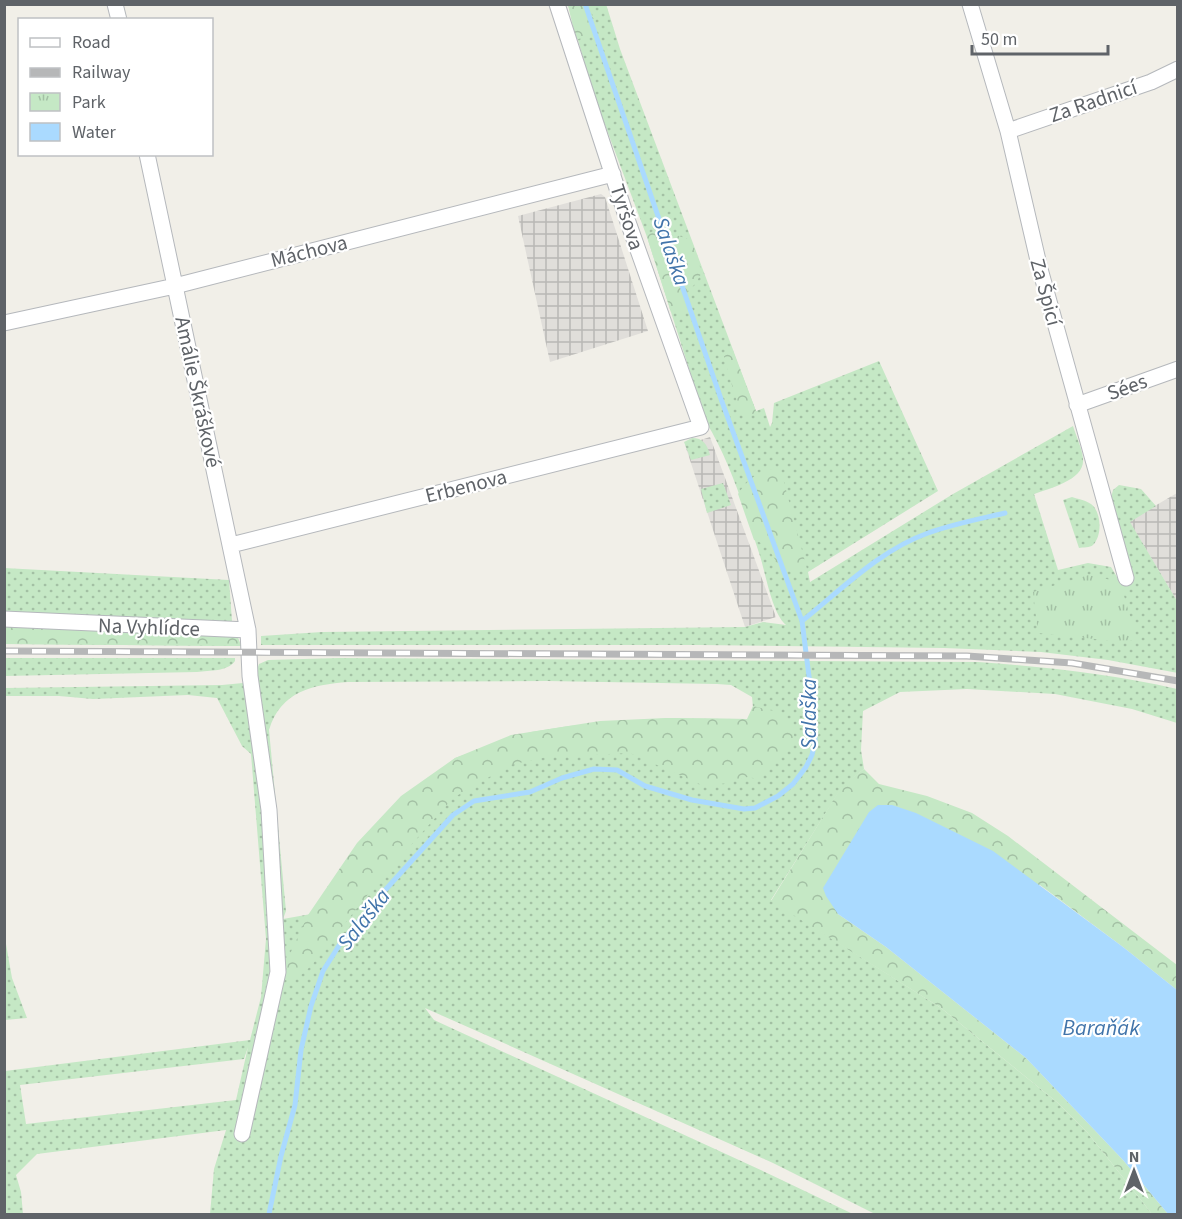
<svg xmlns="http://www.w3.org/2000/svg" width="1182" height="1219" font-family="'Source Sans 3',sans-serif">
	<defs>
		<pattern id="industrial-grid" width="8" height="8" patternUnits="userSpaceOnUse" patternTransform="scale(1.5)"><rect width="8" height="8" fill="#e0deda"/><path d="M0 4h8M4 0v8" fill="none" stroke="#b9b8b5"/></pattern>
		<pattern id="grass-dots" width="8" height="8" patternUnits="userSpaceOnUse" patternTransform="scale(1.5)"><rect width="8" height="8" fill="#c5e8c5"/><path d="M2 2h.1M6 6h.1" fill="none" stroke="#a3c0a4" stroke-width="1.8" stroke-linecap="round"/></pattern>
		<pattern id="forest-crowns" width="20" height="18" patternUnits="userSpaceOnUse" patternTransform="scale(1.5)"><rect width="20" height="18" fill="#c5e8c5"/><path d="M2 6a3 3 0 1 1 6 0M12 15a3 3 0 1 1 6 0" fill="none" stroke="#a3c0a4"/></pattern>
		<pattern id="park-tufts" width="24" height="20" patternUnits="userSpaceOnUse" patternTransform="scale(1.5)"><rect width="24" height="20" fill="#c5e8c5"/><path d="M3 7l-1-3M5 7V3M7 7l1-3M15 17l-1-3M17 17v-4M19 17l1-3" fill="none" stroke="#a3c0a4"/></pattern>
	</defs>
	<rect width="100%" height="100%" fill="#f1efe8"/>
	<path fill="url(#industrial-grid)" d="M601,194L605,197L648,331L550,362L518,216Z
		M710,437L776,617L745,627L685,445Z
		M1177,493V601L1129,521Z"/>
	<path fill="url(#grass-dots)" fill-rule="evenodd" d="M606,4L620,49L756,411L764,408L770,427L772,423L774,403L879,361L938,491L808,572L810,582L953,494L1073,426C1076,436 1082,448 1083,459C1085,480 1050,488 1034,494L1058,570L1088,563L1111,567L1120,582L1134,578L1111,498L1113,490L1119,485L1141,489L1156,506L1130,522L1177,601L1178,673L1108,660L1041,652L944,648L699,645H261V636L322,632L745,627L763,622L786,625C772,613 766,575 760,556C745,511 731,463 706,422L647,237L593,93L568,5Z
		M692,438C703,438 707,444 710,455L691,460L684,442Z
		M723,483L731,505L707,513L701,489Z
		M1072,497C1078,499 1085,500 1091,504C1101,511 1103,535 1093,545C1090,548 1083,547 1079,548L1063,500Z
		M4,568L229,580L233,635L238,638L241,646L5,644Z
		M4,658H235V661C227,672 210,670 197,672L5,676Z
		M339,658L978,662C1046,667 1111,674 1177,689V723L1132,709L1055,694L967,689L900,692L863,711L861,750L864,769L842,787L771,900L941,1008L1058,1103L1087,1132L1152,1214H875L773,1163L425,1008L434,1020L767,1173L853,1214H210L214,1169L226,1130L37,1154L16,1175L21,1192L23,1214H5V1071L250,1040L261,997L266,939L251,754L242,746L217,698L188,695L93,699L59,696H5V688L222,685L243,683L249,694L259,664L268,660ZM547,681L717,684L731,685L752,697L753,707L748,719L670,718L569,726L531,732L455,758L434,776L311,914L283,919L286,911L269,730C281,691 312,685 348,682ZM248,1047L236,1100L26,1124L20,1085L244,1059Z
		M4,916L6,944L12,978L27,1018L5,1020Z"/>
	<path fill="url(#forest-crowns)" d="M568,5H588L596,25L595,33L576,40Z
		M658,230C669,234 679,235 690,240L702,272L696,283L687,292L690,307L680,314L671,312L647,237L651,232Z
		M733,351L756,411L751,416C751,416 742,413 742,412C738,409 726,364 724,356Z
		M773,469L781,471L807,569H783C771,558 772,546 754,540L738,494C748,480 756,472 773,469Z
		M4,624L233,635L238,638L241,646L5,644Z
		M753,706L778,712L791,721L795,740L759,779L747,777L728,783L704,786L630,753L546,757L510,765L453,798L377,883L311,966L294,981L285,980L289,956L308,915L357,843L401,796L455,758L511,735L600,721L666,718L747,719Z
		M864,769L879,784L927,796L972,813L1008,836L1177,965V990L1123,947L1040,885L838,914L886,947L1026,1058L1123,1160L1168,1214H1152L1087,1132L1058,1103L941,1008L771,901L842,786Z"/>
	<path fill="url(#park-tufts)" d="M1089,575L1120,582L1137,640L1114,641L1038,633L1033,592Z"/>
	<path fill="#aadaff" d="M878,805H892L916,813L993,851L1123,947L1177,990V1214H1168L1123,1160L1026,1058L886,947L838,914L826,896L823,888L869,812Z"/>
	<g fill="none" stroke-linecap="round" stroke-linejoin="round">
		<path stroke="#aadaff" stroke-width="5" d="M802,621C841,590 880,550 928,533C953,524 979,519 1005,513
			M269,1214L281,1156L295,1105L301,1050L311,1006L323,971L340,944L378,898L453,815L474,801L530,792L562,778L594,769L617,770L645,786L692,800L744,809L755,808L778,796L793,784L806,767L812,755L815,741L813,708L802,621L721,399L585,4"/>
		<defs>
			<path id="minor" d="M115,4L119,20
				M970,4L1008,131L1040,269L1126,578
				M1008,131L1151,82L1178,69
				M147,154L248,630L250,676L269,810L278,972L242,1134
				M4,323L175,286L613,174
				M1077,405L1178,369
				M231,545L701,427L628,222L557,4
				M4,619L248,630"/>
		</defs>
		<use href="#minor" stroke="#b5b8bc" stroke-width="17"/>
		<use href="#minor" stroke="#fff" stroke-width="15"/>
		<defs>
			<path id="rail" d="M4,651L967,656L1072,663L1178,681"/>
		</defs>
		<use href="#rail" stroke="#b6b7b8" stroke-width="7"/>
		<use href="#rail" stroke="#fff" stroke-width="4.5" stroke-dasharray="14" stroke-linecap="butt"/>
	</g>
	<g text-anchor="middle" stroke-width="4.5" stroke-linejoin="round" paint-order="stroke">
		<g font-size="21" fill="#5f6368" stroke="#fff">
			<text transform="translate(1093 101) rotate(-19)" y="7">Za Radnicí</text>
			<text transform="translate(627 217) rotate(72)" y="7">Tyršova</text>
			<text transform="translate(309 251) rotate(-14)" y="7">Máchova</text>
			<text transform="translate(1046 292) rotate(75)" y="7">Za Špicí</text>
			<text transform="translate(1127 387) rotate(-20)" y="7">Sées</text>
			<text transform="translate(198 392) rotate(78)" y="7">Amálie Škráškové</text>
			<text transform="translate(466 486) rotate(-14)" y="7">Erbenova</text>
			<text transform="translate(149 627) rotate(2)" y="7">Na Vyhlídce</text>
		</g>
		<g font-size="22" font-style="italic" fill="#4174aa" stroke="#fff">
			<text transform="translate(672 251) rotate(71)" y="8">Salaška</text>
			<text transform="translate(808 714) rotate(-90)" y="8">Salaška</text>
			<text transform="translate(363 919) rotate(-52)" y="8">Salaška</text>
			<text x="1101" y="1035">Baraňák</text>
		</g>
	</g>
	<rect width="1182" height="1219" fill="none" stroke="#5f6368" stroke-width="12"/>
	<rect x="18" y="18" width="195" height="138" fill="#ffffff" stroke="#bfc1c3" stroke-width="1.5"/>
	<rect x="30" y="38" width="30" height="9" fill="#ffffff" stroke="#bfc1c3" stroke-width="1.5"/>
	<text x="72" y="48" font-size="18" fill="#5f6368">Road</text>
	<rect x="30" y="68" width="30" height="9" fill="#b6b7b8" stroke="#bfc1c3" stroke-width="1.5"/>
	<text x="72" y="78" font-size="18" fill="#5f6368">Railway</text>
	<rect x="30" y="93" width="30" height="18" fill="url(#park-tufts)" stroke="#bfc1c3" stroke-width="1.5"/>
	<text x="72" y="108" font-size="18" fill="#5f6368">Park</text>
	<rect x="30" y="123" width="30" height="18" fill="#aadaff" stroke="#bfc1c3" stroke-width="1.5"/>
	<text x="72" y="138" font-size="18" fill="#5f6368">Water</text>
	<g transform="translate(1134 1171)" stroke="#ffffff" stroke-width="4.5" paint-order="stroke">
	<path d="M0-4.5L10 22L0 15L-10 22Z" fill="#5f6368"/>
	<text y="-9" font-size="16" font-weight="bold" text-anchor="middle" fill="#5f6368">N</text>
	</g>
	<path d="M972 45v9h136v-9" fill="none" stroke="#5f6368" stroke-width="3"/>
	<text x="981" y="45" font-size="18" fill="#5f6368" stroke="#ffffff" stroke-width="4.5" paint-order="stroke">50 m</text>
</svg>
